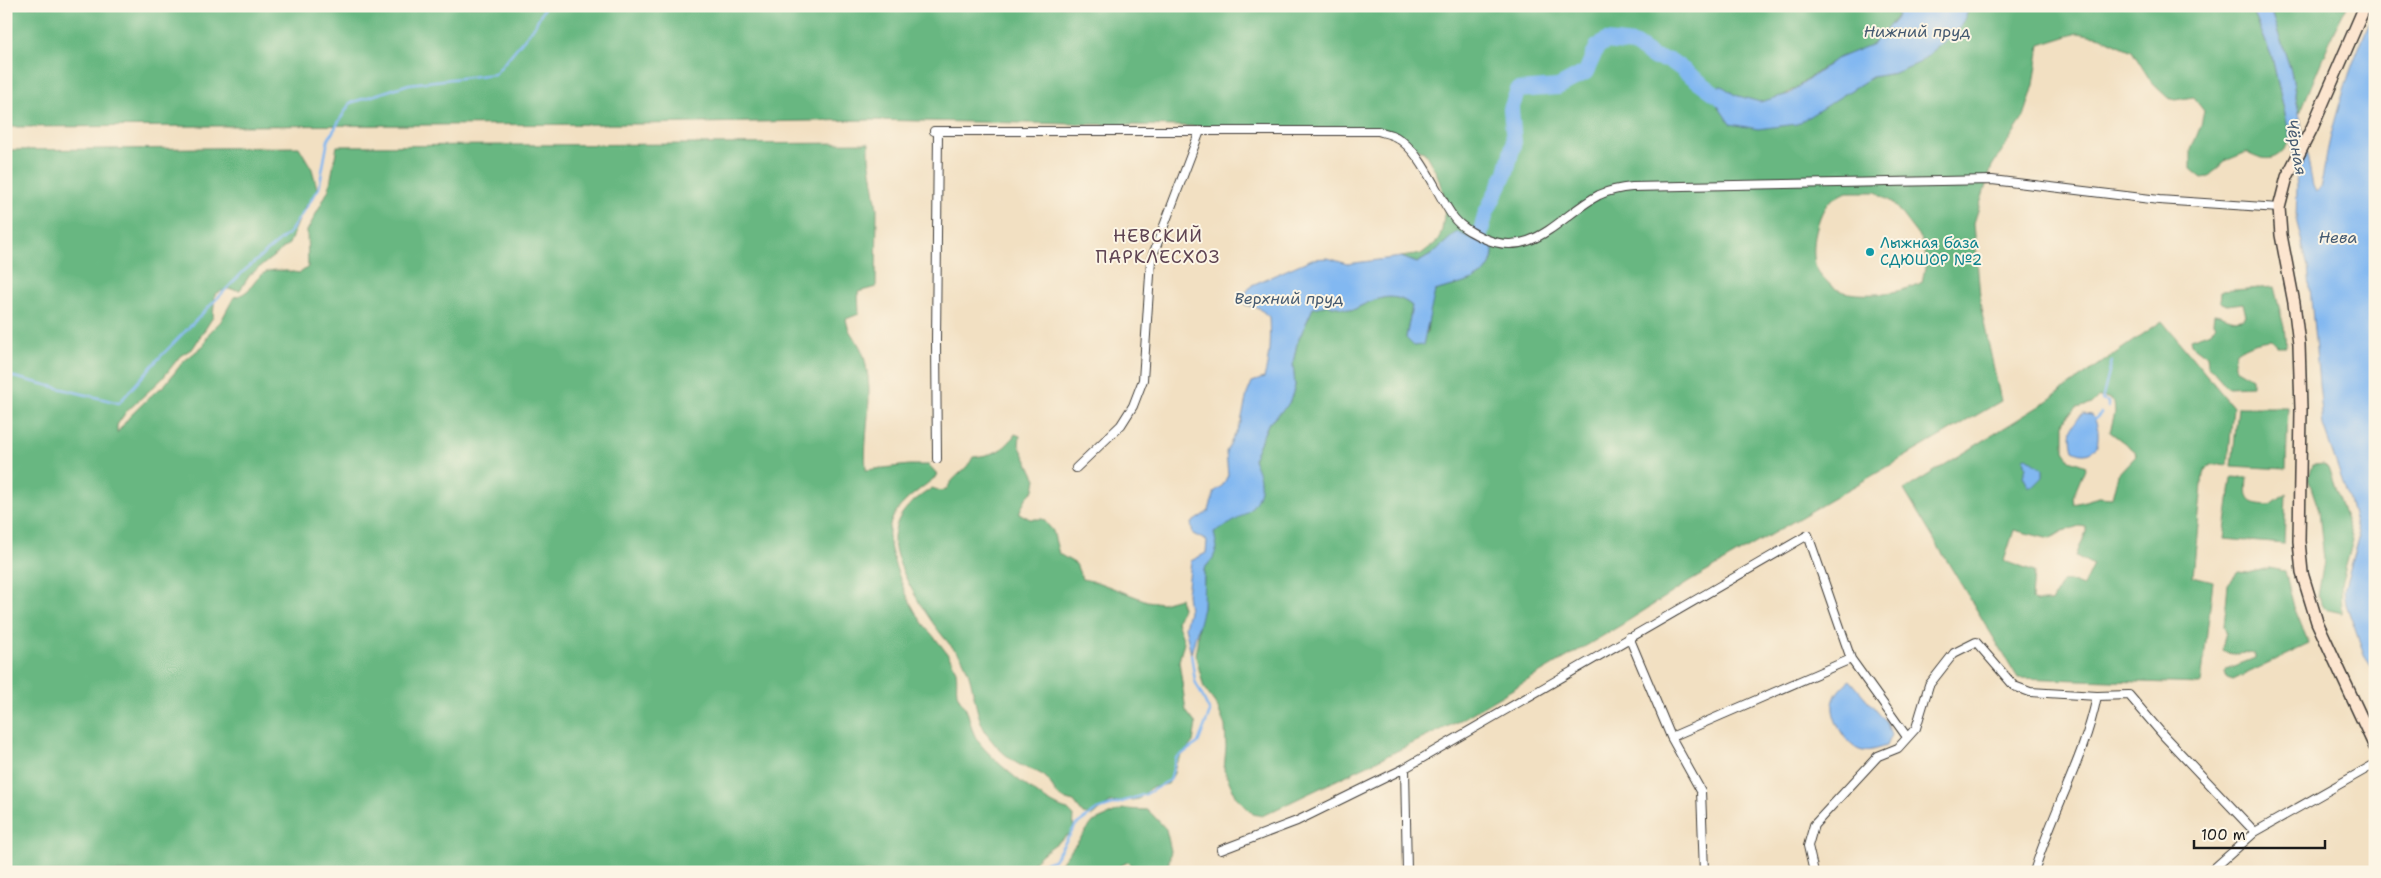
<svg xmlns="http://www.w3.org/2000/svg" width="2381" height="878" font-family="'Shantell Sans',sans-serif">
	<rect width="100%" height="100%" fill="#fcf5e5"/>
	<filter id="ink" filterUnits="userSpaceOnUse"><feTurbulence type="fractalNoise" baseFrequency=".02" numOctaves="2"/><feDisplacementMap in="SourceGraphic" scale="10" xChannelSelector="R" yChannelSelector="G"/><feConvolveMatrix kernelMatrix="1 2 1 2 8 2 1 2 1" color-interpolation-filters="sRGB"/></filter>
	<filter id="wash" filterUnits="userSpaceOnUse"><feTurbulence type="fractalNoise" baseFrequency=".0096" numOctaves="4" result="noise"/><feDisplacementMap in="SourceGraphic" scale="20" xChannelSelector="R" yChannelSelector="G"/><feGaussianBlur stdDeviation="1.12" result="paint"/><feColorMatrix in="noise" values="0 0 0 0 0 0 0 0 0 0 0 0 0 0 0 0 0 1.4 0 .05"/><feComposite in="paint" operator="in"/></filter>
	<g filter="url(#wash)">
		<rect width="100%" height="100%" fill="#f2e0c2"/>
		<path fill="#68b781" stroke="#426a4e" fill-rule="evenodd" d="M6,6H1894L1898,15C1890,24 1882,37 1872,44C1862,51 1848,53 1837,59C1796,82 1773,124 1722,87L1718,108L1838,98L1872,77L1895,73L1941,43L1960,28L1970,6H2251L2272,57L2291,140C2277,161 2269,163 2247,152L2225,161L2208,177L2202,178L2191,169V150L2201,125L2204,111L2193,97L2175,100L2168,98L2152,83L2132,51L2101,37L2078,33L2040,45L2034,85L2024,117L1992,166L1974,223L1981,309L2001,401L1689,582L1623,624L1457,722L1262,816L1253,814L1236,797L1224,770L1226,747L1225,726L1217,706L1204,688L1196,657L1199,620L1203,608L1204,569L1213,558L1214,531L1226,526L1260,481L1253,459L1268,424L1289,404L1295,386L1293,363L1297,343L1313,308L1328,305L1353,310C1372,300 1393,289 1412,306L1406,338L1427,333L1429,312L1435,291C1461,282 1494,283 1493,248L1457,233L1431,255L1417,263L1401,257L1421,254L1438,241L1442,230L1446,202L1437,174L1425,153L1385,130L869,120L639,124L6,127ZM1847,192H1876L1893,203L1922,241L1926,263L1922,282C1904,294 1850,300 1833,287C1827,282 1819,274 1816,267C1810,249 1817,213 1830,201C1834,197 1842,195 1847,192Z
			M2269,6H2347L2334,31L2300,113L2291,71Z
			M869,143V158L877,208L876,287L858,292L859,314L846,319C849,335 853,334 860,347C865,356 866,366 868,377C872,407 863,439 866,470L909,465H929L938,475C921,490 892,505 889,530C887,551 906,598 918,616C929,634 947,648 955,668C959,677 954,690 959,698C960,701 964,704 965,707C970,716 970,727 975,736C984,755 1048,807 1068,810L1074,816L1073,831L1042,854L1025,872H6V150L299,147L312,169L317,188L314,198L305,206L289,244L250,275L240,290L226,289L215,294L213,317L193,348L180,356L162,379L126,412L117,425V433L130,416L156,391L163,387L183,362L204,345L209,333L221,321L234,297C252,293 251,282 264,273C274,267 289,272 300,273L308,267L307,231L329,189L337,146Z
			M2274,287L2284,327L2286,346H2277L2272,340C2258,341 2248,344 2236,352L2234,361L2235,368L2252,378V386L2227,387L2208,365L2207,356L2191,344L2190,339L2211,332L2215,325L2213,322L2214,314C2226,315 2235,325 2246,316L2243,303L2227,305L2220,302L2221,291Z
			M2162,321L2233,407L2228,465C2217,464 2208,462 2203,474L2193,576L2213,581L2201,684L2018,678L1904,490L2041,405ZM2099,397L2108,398L2114,402L2115,412L2110,432L2135,451L2136,455L2118,474L2112,498L2099,497L2074,504L2073,497L2086,466L2070,460L2064,451V424L2068,415L2077,408L2092,404ZM2079,526L2086,527V532L2076,556L2093,565L2083,586L2069,581L2062,582L2052,602H2036L2032,599L2034,572L2004,561L2014,530L2050,539L2063,531Z
			M2238,407H2288L2286,469L2232,466Z
			M1015,434L1020,436L1019,445L1036,479L1034,490L1026,498L1019,513L1030,519H1043L1053,531L1059,554L1076,564L1082,579L1097,582L1147,601L1162,603L1180,598L1182,608L1177,621L1184,642L1179,661L1186,711L1196,724L1193,742L1176,763L1174,773L1168,784L1150,788L1139,799L1110,803L1092,816L1083,814L1074,802C1048,797 1057,783 1041,774C1035,770 1027,769 1020,765C1010,760 996,747 989,737C972,713 976,683 962,658C958,652 951,647 947,641C929,621 892,564 894,537C896,512 913,501 932,488L941,491L947,489C953,475 967,471 973,457C992,455 1005,451 1015,434Z
			M2324,464L2328,468L2353,540L2341,584L2342,613L2329,610L2322,606L2318,597L2324,560L2319,511L2308,478L2313,465Z
			M2232,477L2247,478C2245,502 2247,504 2271,505L2286,494L2284,544L2224,539Z
			M2269,568L2285,571L2294,607L2309,644L2233,680L2227,678L2225,672L2227,669L2255,658V654C2243,651 2233,658 2222,650L2226,631L2224,626L2228,584L2238,572L2249,573Z
			M1123,809L1148,810L1166,829L1171,851L1167,872H1139L1128,862L1120,866L1123,872H1047L1062,862L1093,822Z"/>
		<path fill="#82b8f1" stroke="#4f6a86" d="M1894,6L1970,7L1960,28L1919,63L1895,73L1872,77L1797,124L1758,129L1730,124L1706,88L1722,86L1735,95L1760,102L1789,94L1836,59L1873,44L1898,16Z
			M2251,6H2269L2291,71L2313,186L2316,192L2320,188C2324,172 2326,155 2330,139C2341,96 2355,51 2375,12V672L2365,657L2346,604L2344,590L2359,538L2348,497L2323,425L2308,267L2296,219L2297,186L2291,140L2272,57Z
			M1457,232L1493,248C1494,283 1461,282 1435,291L1423,345L1414,346L1406,338L1412,306C1393,289 1372,300 1353,310L1328,305L1313,308L1297,343L1293,363L1295,386L1289,404L1268,424L1253,459C1255,465 1260,474 1260,481C1263,509 1235,521 1214,532L1217,548L1213,558L1204,569L1203,608L1191,654L1185,627L1189,611L1187,594L1191,561L1206,553L1207,541L1193,534L1191,523L1209,511L1214,492L1223,485L1228,475L1226,452L1241,422L1247,394L1252,382L1264,378C1270,357 1270,338 1269,317L1259,308L1245,305L1244,295L1252,285L1312,259L1328,258L1347,264L1401,257L1417,263L1431,255Z
			M2083,414L2092,415C2099,425 2099,435 2097,447C2088,454 2083,455 2073,450C2069,435 2071,423 2083,414Z
			M2027,457L2043,469V477L2034,486H2028L2023,476L2026,467L2024,458Z
			M1850,680L1887,723L1891,735L1886,746C1879,748 1871,751 1863,751C1848,749 1831,719 1833,705C1834,694 1842,686 1850,680Z"/>
		<g fill="none" stroke-linecap="round" stroke-linejoin="round">
			<path stroke="#82b8f1" stroke-width="2.5" d="M6,375L119,403L159,358L244,271L290,232L319,188L328,140L350,103L409,84L495,74L534,27L545,6
				M2108,407V402L2102,400L2112,361
				M2095,419L2101,413
				M1019,872L1054,860L1076,825L1097,810L1146,794L1170,780L1176,758L1198,743L1210,712L1195,681L1191,654"/>
			<path stroke="#82b8f1" stroke-width="16" d="M1480,234L1486,213L1506,172L1514,142L1511,109L1518,90L1558,87L1586,72L1597,47L1606,41L1634,44L1655,58L1671,61L1724,100"/>
		</g>
	</g>
	<g filter="url(#ink)">
		<g fill="none" stroke-linecap="round" stroke-linejoin="round">
			<defs>
				<path id="street" d="M934,131H1378C1384,133 1391,134 1396,137C1423,153 1436,194 1454,218C1461,227 1471,232 1481,237C1532,262 1560,215 1599,195C1610,190 1620,188 1632,187L1992,180L2159,200L2279,208
					M937,459L936,342L938,131
					M1076,468L1121,425L1133,406L1143,380L1151,260L1200,131
					M1629,637L1671,737L1701,791L1704,872
					M1671,737L1851,659
					M1405,768L1407,872
					M1221,850L1297,821L1405,768L1808,535L1851,659L1907,737
					M1814,872L1808,846L1814,825L1878,756L1898,748L1916,728L1929,685L1954,653L1976,642L2014,686L2030,692L2097,696L2129,695L2164,736L2255,832
					M2034,872C2052,812 2085,757 2097,696
					M2210,872L2255,832L2375,764"/>
				<path id="secondary" d="M2365,6L2312,128L2287,177L2279,208L2281,235L2294,303L2299,344L2301,409L2299,541L2302,573L2317,622L2375,747"/>
			</defs>
			<use href="#street" stroke="#3c3935" stroke-width="10"/>
			<use href="#secondary" stroke="#3c3935" stroke-width="14"/>
			<use href="#street" stroke="#fff" stroke-width="8"/>
			<use href="#secondary" stroke="#fce5cf" stroke-width="11"/>
		</g>
	</g>
	<circle fill="#0f9aa8" stroke="#fcf5e5" stroke-width="2" cx="1870" cy="252" r="5"/>
	<g text-anchor="middle" stroke-width="4" stroke-linejoin="round" paint-order="stroke">
		<g font-size="15" fill="#0d838f" stroke="#fcf5e5" text-anchor="start">
			<text x="1880" y="248">Лыжная база<tspan x="1880" dy="17">СДЮШОР №2</tspan></text>
		</g>
		<g font-size="16" font-style="italic" fill="#455a71" stroke="#fcf5e5">
			<text x="1917" y="37">Нижний пруд</text>
			<text transform="translate(2297 147) rotate(80)" y="6">Чёрная</text>
			<text x="2338" y="243">Нева</text>
			<text x="1289" y="304">Верхний пруд</text>
		</g>
		<g font-size="18" letter-spacing="1" fill="#5e4352" stroke="#fcf5e5">
			<text x="1158" y="242">НЕВСКИЙ<tspan x="1158" dy="21">ПАРКЛЕСХОЗ</tspan></text>
		</g>
	</g>
	<rect width="2381" height="878" fill="none" stroke="#fcf5e5" stroke-width="25"/>
	<path d="M2194 840v8h131v-8" fill="none" stroke="#1c1c1c" stroke-width="2.5"/>
	<text x="2201" y="840" font-size="15" fill="#1c1c1c" stroke="#fcf5e5" stroke-width="4" paint-order="stroke">100 m</text>
</svg>
